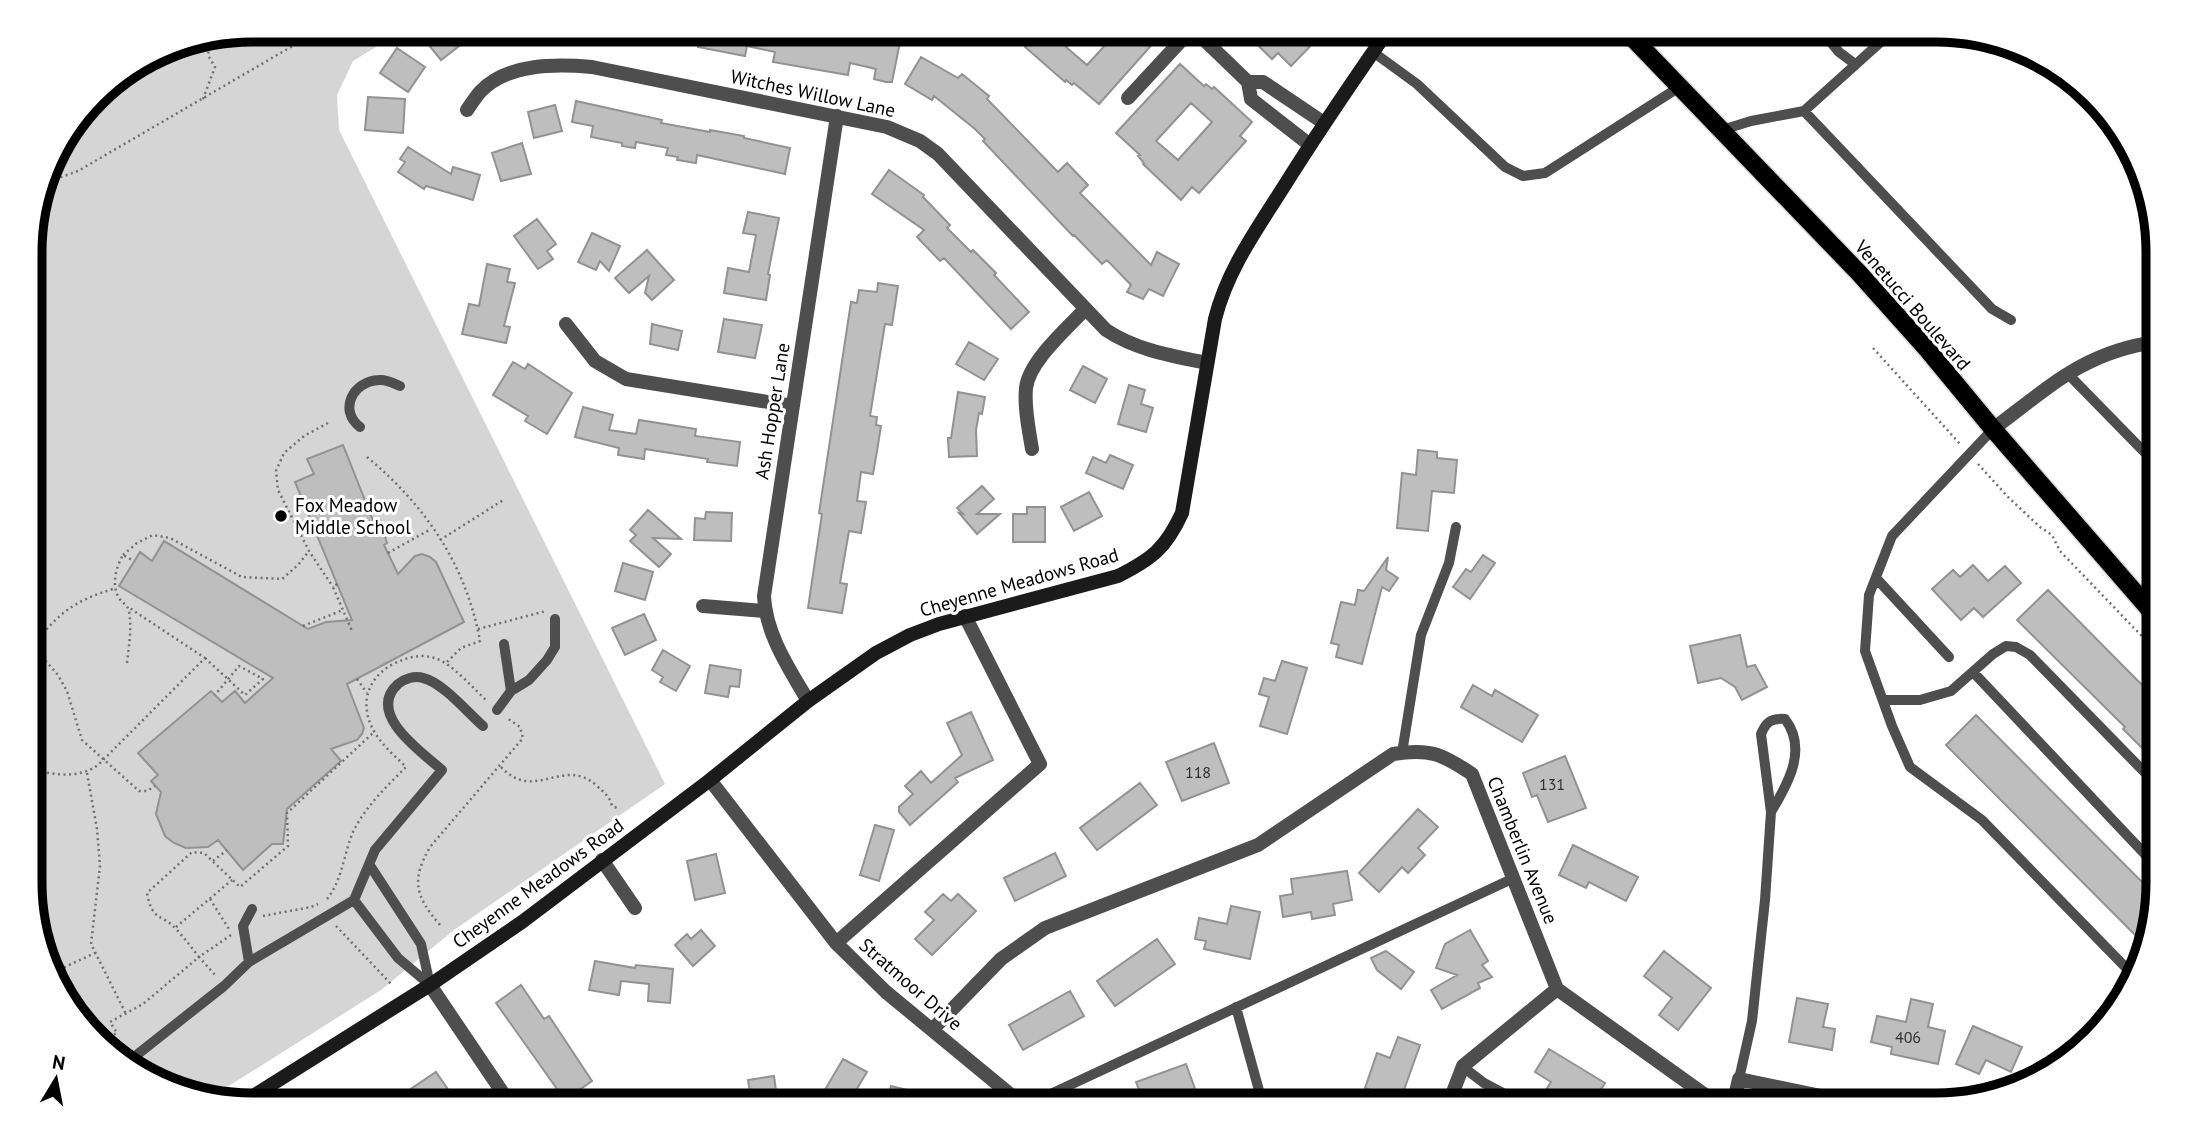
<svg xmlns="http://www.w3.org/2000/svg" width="2188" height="1135" font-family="'PT Sans',sans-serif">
	<rect width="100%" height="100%" fill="#fff"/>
	<path fill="#d5d5d5" d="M252,30H404L353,61L337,95L339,130L665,784L454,930L381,990L213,1096L153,1082L67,1007L32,912L30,237L53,153L105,85L167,47Z"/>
	<path fill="#bebebe" stroke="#929292" stroke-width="2" fill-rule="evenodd" d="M433,30H453L463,43L441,60L423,38Z
		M701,30H811L810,34L840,40L841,37L873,43L874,37L900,42L892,82H886L874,79L876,69L850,63L848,75L773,62L775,52L747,46L745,56L698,47Z
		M1041,30H1081L1066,47L1087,65L1119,30H1165L1099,104L1074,83L1072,85L1066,80L1065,82L1025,47Z
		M1242,30H1326L1291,66L1278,53L1272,59Z
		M397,48L425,67L408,92L380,73Z
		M921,57L958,78L962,74L989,96L987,99L1058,172L1067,163L1088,185L1080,193L1151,265L1157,252L1179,264L1163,296L1149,289L1143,299L1127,292L1131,285L1107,260L1102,264L1074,235L1073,236L983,141L985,139L975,129L934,96L932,100L905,84Z
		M1180,64L1204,86L1206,84L1212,89L1214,87L1252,122L1240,136L1246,141L1199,193L1192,187L1181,200L1143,164L1144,163L1138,156L1140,155L1116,133ZM1191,103L1212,122L1178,160L1156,141Z
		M368,97L405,99L403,133L365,130Z
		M576,101L662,120L661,123L710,132V130L744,136V138L790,148L785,174L697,155L696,163L677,160L678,157L666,155L668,148L636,142L635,148L622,146V143L591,137L593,126L572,122Z
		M555,105L562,131L534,138L528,112Z
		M522,143L531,174L501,181L492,153Z
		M408,147L451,174L453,167L480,175L473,200L426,186L424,189L398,172L405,162L400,159Z
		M889,170L924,195L923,197L950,225L947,228L971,252L973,250L996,273L994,275L1029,312L1011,329L944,258L940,261L917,237L924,230L872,194Z
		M748,212L779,218L768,274L770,275L766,300L724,293L728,268L749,272L756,235L743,233Z
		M537,219L556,244L547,251L553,259L538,269L514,236Z
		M592,233L620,246L609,271L600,261L596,270L578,262Z
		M647,250L674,280L652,300L645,293L649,276L629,293L615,278Z
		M487,264L510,269L507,282L515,283L504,326L510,327L506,343L462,334L469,304L479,306Z
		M878,283L898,286L892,325L885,324L870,416L877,417L876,425L881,426L877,451L873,474L861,472L857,501L866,502L861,533L849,531L840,583L847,584L842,613L808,608L822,514L819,513L851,302L857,303L859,290L877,292Z
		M724,319L762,325L755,358L718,352Z
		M652,324L682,331L678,350L650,344Z
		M969,342L998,359L984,380L956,364Z
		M513,362L525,369L528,364L572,393L547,434L525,421L528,416L493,395Z
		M1083,366L1107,379L1095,403L1070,390Z
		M1129,385L1145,390L1141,404L1153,408L1146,432L1118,424Z
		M958,392L985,397L982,414L979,413L976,430L977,456L949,457L948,438H951Z
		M583,407L613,415L609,430L636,434L639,420L696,429L695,436L740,442L737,466L707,462L708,459L645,449L644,459L618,455L619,448L575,437Z
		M343,445L374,523L380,520L387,543L384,545L398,574L415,556L422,554L430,557L436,562L464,622L347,684L364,728L362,734L357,740L331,749L341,761L287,809L283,844H272L243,870L218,840L208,847L186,848L174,843L165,836L156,814L161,792L151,781L158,775L138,753L211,691L222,702L235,691L245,703L273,678L119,586L140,552L152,561L164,541L308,629L326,622L352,620L295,482L314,474L307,459Z
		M1418,450L1437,452V458L1457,460L1454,493L1432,491L1428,531L1397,528L1402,473L1416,475Z
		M1110,455L1133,465L1123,489L1086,473L1093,457L1106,463Z
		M982,486L994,499L977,514H1000L977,534L959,513L963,514L957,508Z
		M1089,492L1102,516L1074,531L1061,507Z
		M1027,507H1045V542H1013V514H1027Z
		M648,510L681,539L653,538L671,554L659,567L630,541L636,535L630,530Z
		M706,512L732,513L731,541L694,540L695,518L705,519Z
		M1483,555L1495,563L1470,599L1453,587L1466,569L1471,572Z
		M1388,557L1386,570L1398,578L1389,591L1382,587L1362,664L1336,657L1339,645L1331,643L1341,602L1355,605L1358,590L1364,591Z
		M623,563L653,572L645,600L615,591Z
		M1973,565L1988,581L2005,566L2021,583L1983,617L1974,608L1961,620L1932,589L1953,570L1960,577Z
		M2048,590L2144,687L2143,689L2158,704V764L2123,729L2125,727L2017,620Z
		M644,614L656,640L625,655L612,628Z
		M1740,635L1747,667L1755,665L1767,687L1742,700L1735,687L1721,678L1698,683L1690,646Z
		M663,650L690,666L676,691L660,682L663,677L652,670Z
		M1282,661L1307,668L1287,734L1260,726L1269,697L1259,694L1264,678L1275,681Z
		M710,665L741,670L739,687L730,686L728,697L705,693Z
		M1473,685L1492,696L1495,690L1538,715L1522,742L1461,707Z
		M971,712L993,760L955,778L958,782L910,825L899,812V807L913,794L905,786L921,771L931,783L962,755L947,723Z
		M1976,715L2155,895L2144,944L1946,745Z
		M1214,743L1229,783L1182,801L1166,762Z
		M1565,756L1586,808L1548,822L1537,795L1532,797L1523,773Z
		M1140,783L1157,805L1097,850L1080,828Z
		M1418,809L1438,827L1418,848L1425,855L1408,873L1402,867L1379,892L1359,873Z
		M875,825L894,830L879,881L860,875Z
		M1573,845L1638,877L1626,901L1589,882L1586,888L1559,875Z
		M1055,853L1066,876L1015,901L1004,878Z
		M716,854L725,893L695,900L687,861Z
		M1347,871L1352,900L1333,904L1335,915L1312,919L1311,912L1283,917L1280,896L1293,894L1291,879Z
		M943,894L951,901L958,894L976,911L932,955L915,939L934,920L925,912Z
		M1231,906L1260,912L1250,959L1204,949L1206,941L1195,939L1199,918L1227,924Z
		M701,930L715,946L693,966L675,945L687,934L691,939Z
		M1470,930L1488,961L1482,965L1492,977L1478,983L1480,988L1442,1009L1431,990L1457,975L1436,968L1445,944Z
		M1157,939L1175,964L1115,1006L1097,981Z
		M1386,951L1414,972L1401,989L1377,970L1371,958Z
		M1664,951L1711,988L1678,1030L1659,1015L1672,998L1644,976Z
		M595,961L635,968L636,965L673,969L670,1003L648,1001L649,984L621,981L619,995L589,990Z
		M521,985L544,1019L549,1016L592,1081L565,1100L496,1003Z
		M1070,991L1084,1016L1023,1050L1009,1025Z
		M1797,998L1828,1004L1823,1027L1835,1029L1832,1050L1789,1042Z
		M1911,999L1933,1004L1928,1027L1945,1031L1938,1064L1891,1054L1892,1047L1871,1042L1877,1016L1906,1022Z
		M1973,1026L2022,1047L2011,1072L1986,1060L1979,1074L1956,1064Z
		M1398,1037L1420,1045L1400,1101L1365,1088L1377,1053L1390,1058Z
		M1549,1049L1605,1083L1591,1105H1584L1570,1097L1565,1105L1544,1093L1551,1082L1535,1072Z
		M843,1059L867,1072L858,1087L848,1105H816Z
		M1186,1064L1198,1097L1189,1101L1191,1105H1145L1136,1082Z
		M436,1072L454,1098L444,1105H387Z
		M774,1076L778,1105H752L748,1080Z
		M891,1086L947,1100L946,1105H886Z"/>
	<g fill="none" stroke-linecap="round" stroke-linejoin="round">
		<defs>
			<path id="primary" d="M1625,30L1859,273L1927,349L1993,429L2158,619"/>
		</defs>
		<use href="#primary" stroke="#dbdbdb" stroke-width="21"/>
		<path stroke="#707070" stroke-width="2.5" stroke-dasharray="2 3.5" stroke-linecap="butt" d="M203,99L215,67L208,55L211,38
			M45,183L78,171L320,30
			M1873,348L1960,444
			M328,423L304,436L284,453L276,471L278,490L309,551L333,587
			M367,457C426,506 466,565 480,641L461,648L446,663
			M1978,464L2008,497L2040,527L2052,535L2060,551L2158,653
			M440,540L505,499
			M388,553L431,529
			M123,555L137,543L153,535L170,538L242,577L282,579L298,565L309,551
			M337,584L333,587L352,631
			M303,626L343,610
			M478,629L546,611
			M31,644L58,675L67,691L82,740L139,791H147L155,786
			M33,647C58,612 76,600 116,588
			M205,658L245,695L263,679L239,666L215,695
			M127,663C129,645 132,629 129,611C127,604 123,604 119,598C111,585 116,567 123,555L134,561
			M357,679L367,693
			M501,767C535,803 562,756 596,785C604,793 609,795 612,806L620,809
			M31,769C53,775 79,779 98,765L205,658L128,607
			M87,773L97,829L100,866L91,944L126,1014
			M213,861L227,850
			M210,899L229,929
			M327,899C342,881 344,853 353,832C365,807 387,786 406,767C396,757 385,748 377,736C358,708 365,678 395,663C409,657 422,653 437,659C452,664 474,689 486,700
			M263,916L311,907L318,904
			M440,925C415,896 411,880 430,847L523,738L520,727L507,718
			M336,926L392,985
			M176,927L232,880
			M231,935L199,957C192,948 185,939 177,930C162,913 152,922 147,893L192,852L204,853L240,887L288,846L287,813L374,732
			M54,972L95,953
			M104,1039L117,1033L110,1022L143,1004L199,957L215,975"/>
		<path stroke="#4e4e4e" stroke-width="10" d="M1832,30L1829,40L1839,52L1855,64
			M1373,52L1417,84L1505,167L1523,176L1545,173L1681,86
			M1804,111L1992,309L2011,320
			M1722,130L1751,121L1804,111L1894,30
			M2067,373L2157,465
			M360,427C338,410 353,381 379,380C386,379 393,383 400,386
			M1993,429L1892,536L1869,595L1865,651L1892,726L1910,767L1982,820L2136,978
			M1876,578L1949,657
			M504,644L511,691
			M1973,672L2158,868
			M1883,700H1920L1951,691L1993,654L2006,646L2016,647L2030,655L2158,786
			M497,710L511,691L529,680L547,660L555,647V619
			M1402,753L1421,635L1449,563L1456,527
			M369,864L421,944L430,985
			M354,900L398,958L430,985
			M249,962L243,926L252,909
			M1236,1007L1263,1105
			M129,1061L224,986L249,962L354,900L375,850L442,770C423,753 365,714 398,684C404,679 415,675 423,678C442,682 468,713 483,726
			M1463,1067L1484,1083L1525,1105
			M1739,1079L1752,1021L1765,900L1771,812L1761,734C1766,722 1771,718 1785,719C1808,749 1788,784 1771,812
			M1027,1105L1514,878"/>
		<path stroke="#4e4e4e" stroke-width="14" d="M1194,30L1248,82L1251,99L1310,145
			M1248,82H1263L1324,123
			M1128,98L1191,30
			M467,110C471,104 475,98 480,92C507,63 556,64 592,67L887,127L920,141L938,154L1106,330C1136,350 1172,356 1207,363
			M566,324L595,361L626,379L793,406
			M1993,429C2048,388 2085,351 2157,342
			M1032,449C1029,430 1024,408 1026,388C1029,361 1067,329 1085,309
			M703,606L765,611
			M808,701C789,668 766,635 764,596L837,116
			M710,780L836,943L886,992L1023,1105
			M602,860L635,908
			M836,943L1040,764L965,616
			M430,985L511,1105
			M933,1029L1001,959L1045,928L1258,845L1393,754C1430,748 1442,754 1472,774L1557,989L1719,1105
			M1448,1105L1463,1066L1557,989
			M1733,1105L1739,1079L1864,1105"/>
		<path stroke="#1b1b1b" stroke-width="14" d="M242,1103L430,985L522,922L710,780L808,701L876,653L910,635L939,624L1118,576C1152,559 1166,548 1182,513L1215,319C1227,271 1255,232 1281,191C1313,140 1346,91 1380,42L1391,30"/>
		<use href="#primary" stroke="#000" stroke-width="18"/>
	</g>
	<circle fill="#000" stroke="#fff" stroke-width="2.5" cx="281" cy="516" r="7"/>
	<g text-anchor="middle" stroke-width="6" stroke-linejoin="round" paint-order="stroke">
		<g font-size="16" fill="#303030">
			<text x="1198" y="778">118</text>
			<text x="1552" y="790">131</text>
			<text x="1908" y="1043">406</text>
		</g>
		<g font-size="19" fill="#000" stroke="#fff">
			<text transform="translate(813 93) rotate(12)" y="7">Witches Willow Lane</text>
			<text transform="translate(1913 305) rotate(49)" y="7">Venetucci Boulevard</text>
			<text transform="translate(772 411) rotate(-81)" y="7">Ash Hopper Lane</text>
			<text transform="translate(1019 582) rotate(-16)" y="7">Cheyenne Meadows Road</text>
			<text transform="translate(1523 850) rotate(68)" y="7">Chamberlin Avenue</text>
			<text transform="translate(538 883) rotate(-36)" y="7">Cheyenne Meadows Road</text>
			<text transform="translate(911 984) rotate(41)" y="7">Stratmoor Drive</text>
		</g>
		<g font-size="19" fill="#000" stroke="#fff" text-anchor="start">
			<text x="295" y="512">Fox Meadow<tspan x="295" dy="22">Middle School</tspan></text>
		</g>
	</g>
	<path d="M0 0H2188V1135H0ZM252 42H1936A210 210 0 0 1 2146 252V883A210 210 0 0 1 1936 1093H252A210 210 0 0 1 42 883V252A210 210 0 0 1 252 42Z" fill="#fff" fill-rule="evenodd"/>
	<path fill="none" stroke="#000" stroke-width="9" d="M252 42H1936A210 210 0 0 1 2146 252V883A210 210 0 0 1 1936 1093H252A210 210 0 0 1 42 883V252A210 210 0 0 1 252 42Z"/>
	<g transform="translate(56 1079) rotate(10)" stroke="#ffffff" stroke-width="5" paint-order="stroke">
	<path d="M0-5L12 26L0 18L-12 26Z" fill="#000000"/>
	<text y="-10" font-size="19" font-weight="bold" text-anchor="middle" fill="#000000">N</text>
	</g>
</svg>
